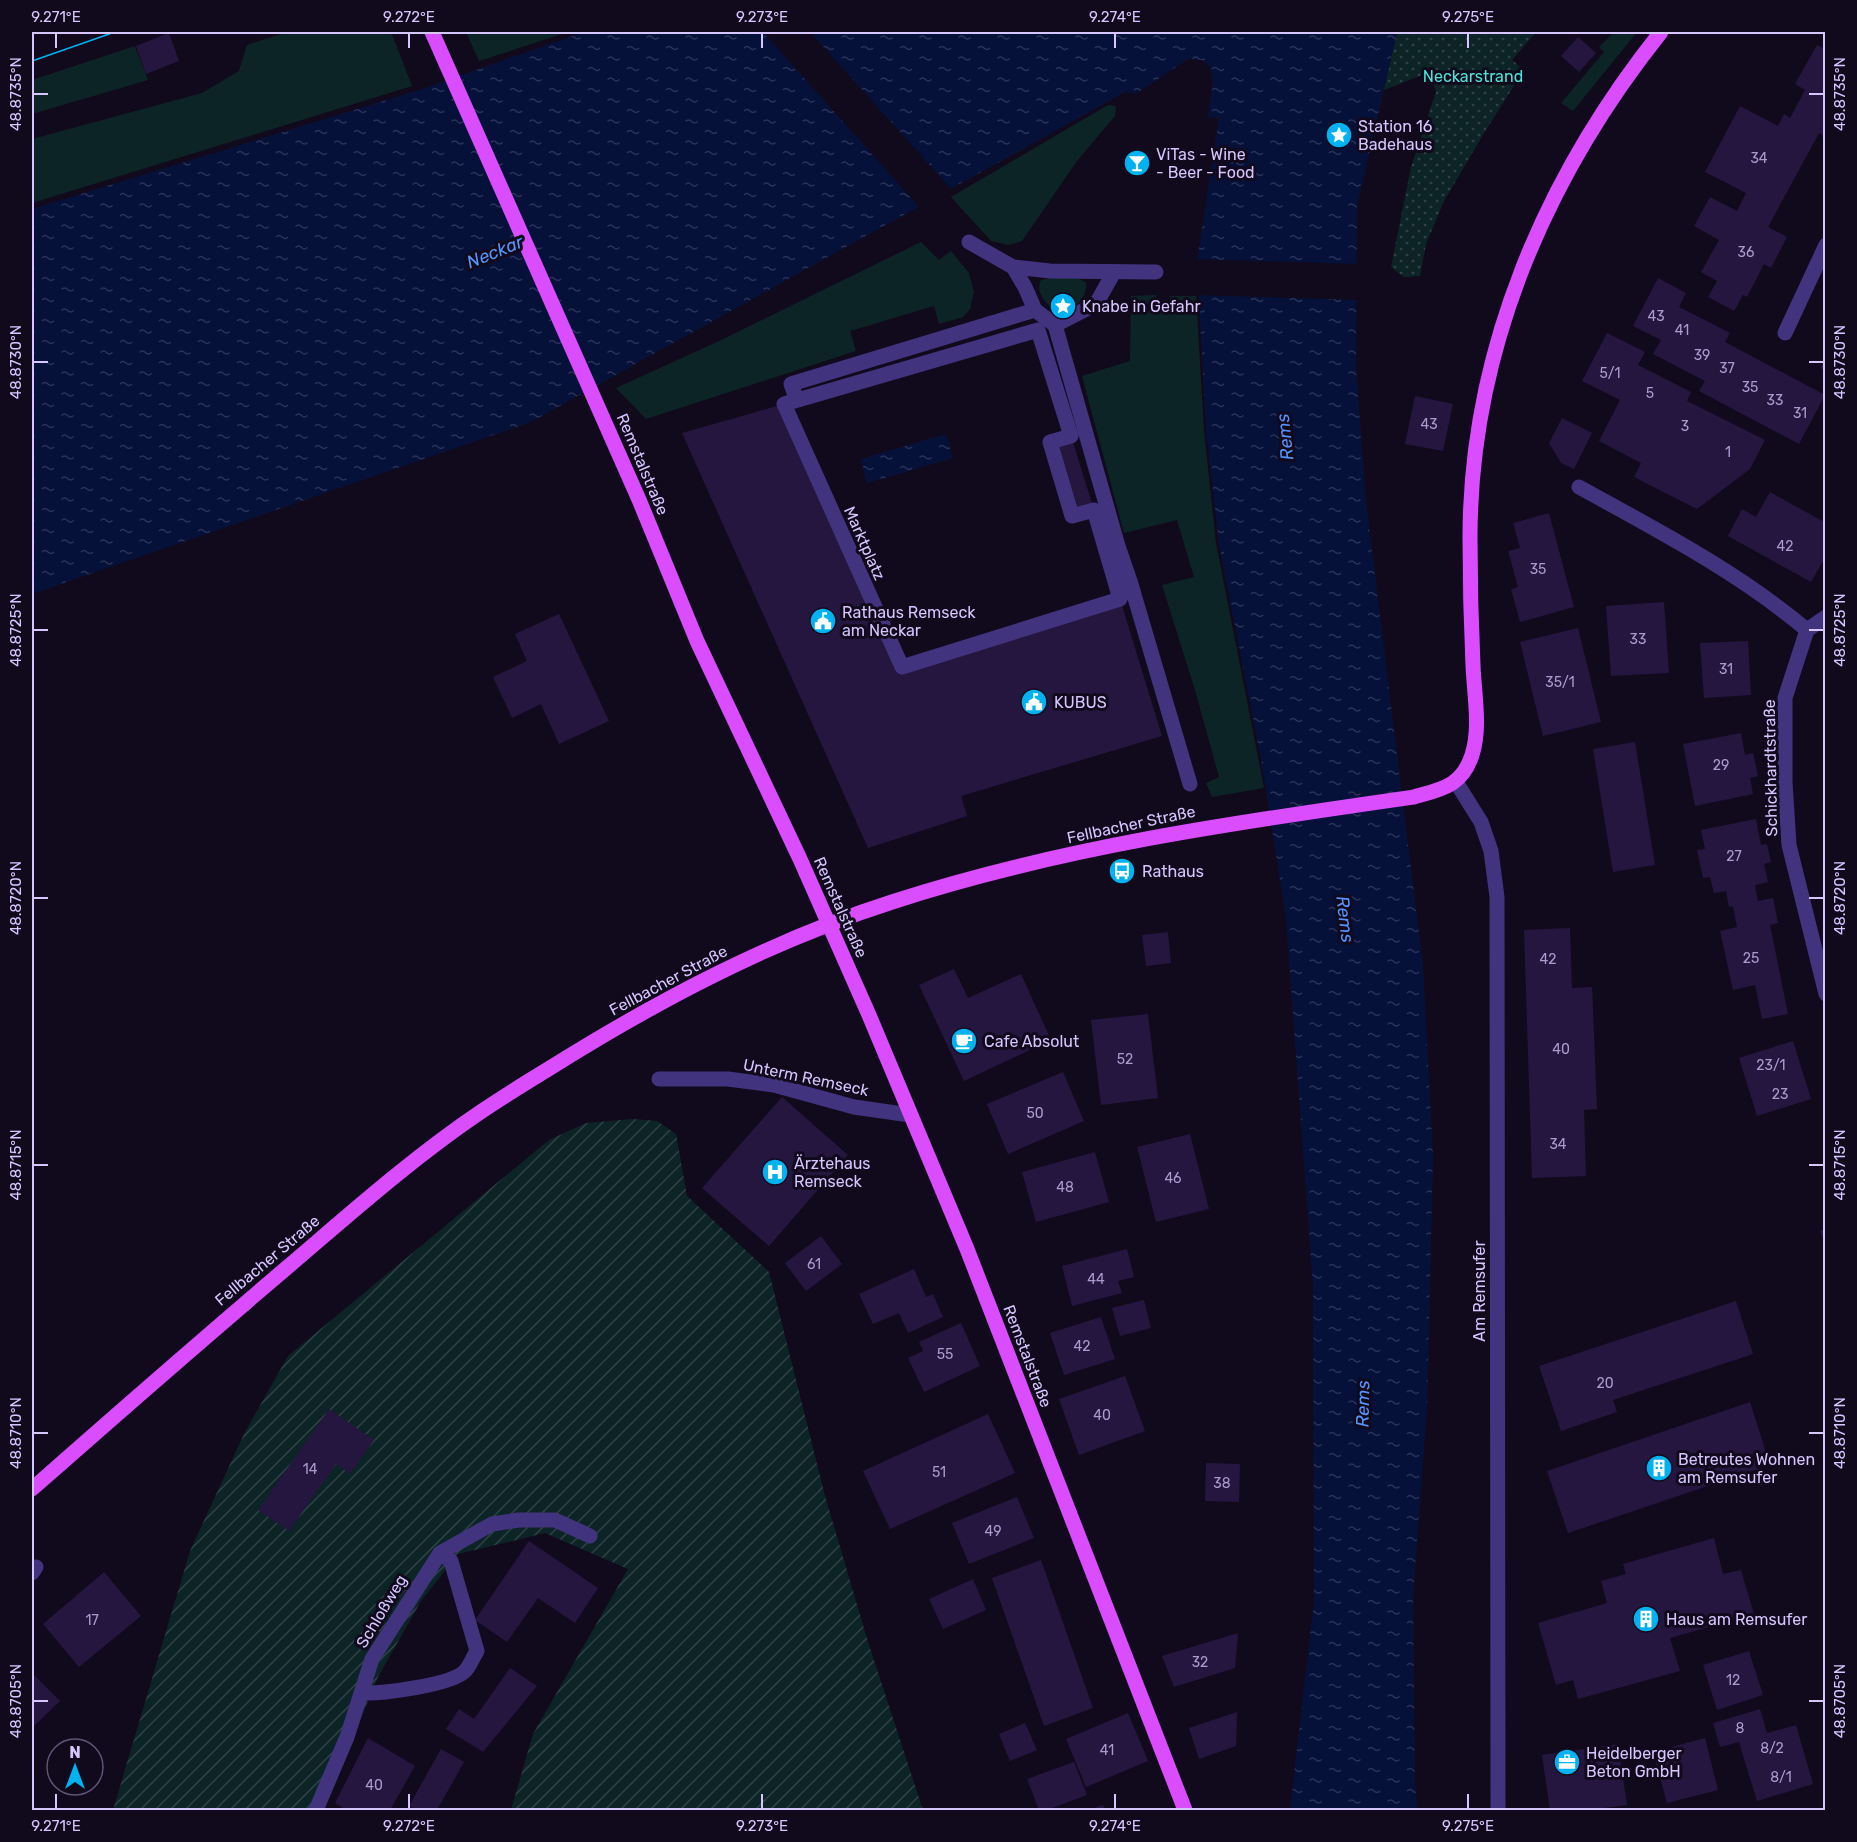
<svg xmlns="http://www.w3.org/2000/svg" width="1857" height="1842" font-family="Rubik,sans-serif">
	<defs>
		<pattern id="park-dots" width="8" height="8" patternUnits="userSpaceOnUse" patternTransform="scale(1.5)"><rect width="8" height="8" fill="#0d2427"/><path d="M2 2h.1M6 6h.1" fill="none" stroke="#304247" stroke-width="1.8" stroke-linecap="round"/></pattern>
		<pattern id="garden-furrows" width="10" height="10" patternUnits="userSpaceOnUse" patternTransform="scale(1.5)"><rect width="10" height="10" fill="#0d2427"/><path d="M-1 1l2-2M0 10L10 0M9 11l2-2" fill="none" stroke="#304247"/></pattern>
		<pattern id="water-ripples" width="26" height="14" patternUnits="userSpaceOnUse" patternTransform="scale(1.5)"><rect width="26" height="14" fill="#06113a"/><path d="M2 4q2-2 4 0t4 0M15 11q2-2 4 0t4 0" fill="none" stroke="#2a3258"/></pattern>
	</defs>
	<rect width="100%" height="100%" fill="#110a1d"/>
	<path fill="#0d2427" d="M287,32H391L412,86L32,203V139L202,93L239,71L247,45Z
		M466,32H568L479,61Z
		M1614,32H1637L1573,111L1561,103L1604,52L1599,47Z
		M135,46L148,80L32,114V80Z
		M1108,105L1116,106L1115,116L1077,161L1022,241L1008,245L991,241L951,197Z
		M921,242L939,260L951,251L969,273L974,292L970,309L963,317L939,324L934,306L850,331L856,351L646,419L616,388L717,342Z
		M1066,275L1080,279L1086,283C1087,300 1074,311 1058,313C1048,306 1034,293 1041,280Z
		M1156,295V300H1170V296H1196L1204,431L1216,543L1264,788L1212,797L1206,783L1219,777L1195,690L1162,585L1194,577L1177,520L1124,533L1082,376L1130,361L1131,296Z"/>
	<path fill="url(#park-dots)" d="M1397,32H1536L1512,60L1524,70L1484,133L1444,201L1426,244L1420,276L1404,277L1391,267L1411,167L1436,92L1430,72L1384,90Z"/>
	<path fill="url(#garden-furrows)" d="M633,1119L657,1121L676,1134L687,1196L769,1272L825,1496L868,1642L923,1810H511L533,1734L628,1569L545,1533L458,1554L421,1601L378,1677L323,1810H113L190,1551L244,1434L288,1356L549,1140L586,1123Z"/>
	<path fill="url(#water-ripples)" d="M584,32H1397L1357,206L1356,370L1366,502L1423,966L1433,1156L1427,1408L1413,1595L1415,1780L1417,1810H1290L1314,1601L1313,1286L1286,919L1262,764L1219,544L1206,430L1197,261L1219,118L1208,117L1213,78L1210,67L1202,60L1188,59L1137,93L1125,92L531,422L32,594V209L413,92Z
		M946,434L953,458L867,483L861,459Z"/>
	<path fill="#110a1d" d="M763,32H810L953,191L921,209Z
		M1194,259L1360,264V300L1195,295Z"/>
	<path fill="#25163f" d="M169,33L179,61L146,74L136,46Z
		M1578,37L1596,53L1579,72L1561,56Z
		M1826,43V137L1819,133L1768,227L1787,237L1771,268L1764,264L1747,297L1743,295L1734,311L1708,297L1717,281L1701,272L1719,240L1694,226L1710,197L1737,211L1746,193L1705,172L1740,106L1778,126L1784,114L1790,118L1805,90L1795,84L1817,45L1823,48Z
		M1658,278L1686,293L1679,307L1730,333L1725,342L1825,395L1799,444L1699,391L1705,381L1653,354L1661,340L1633,326Z
		M1607,333L1645,352L1638,365L1691,392L1687,401L1765,440L1750,469L1697,509L1634,477L1641,463L1599,441L1620,400L1582,381Z
		M1826,357V371L1820,368Z
		M1415,396L1453,404L1443,451L1405,444Z
		M784,404L902,667L1120,599L1162,736L961,796L967,816L868,848L682,433Z
		M1562,418L1592,433L1574,469L1561,463L1549,443Z
		M1071,436L1094,510L1072,516L1050,442Z
		M1770,492L1826,523V556L1811,582L1728,536L1742,509L1756,517Z
		M1549,513L1574,607L1520,622L1511,589L1518,587L1508,551L1520,548L1513,523Z
		M1664,602L1669,673L1611,676L1606,606Z
		M559,614L609,721L559,744L541,704L512,718L493,677L527,661L515,634Z
		M1578,628L1601,722L1543,736L1520,642Z
		M1748,641L1751,695L1704,698L1700,643Z
		M1741,733L1745,755L1753,753L1758,776L1750,778L1753,794L1695,806L1683,744Z
		M1635,742L1655,865L1613,872L1593,749Z
		M1756,819L1761,845L1767,844L1771,862L1764,864L1768,882L1755,885L1758,901L1773,898L1778,923L1770,925L1788,1014L1762,1019L1755,985L1733,990L1720,931L1737,927L1733,906L1729,907L1726,891L1714,893L1710,877L1703,878L1697,850L1705,849L1701,830Z
		M1570,928L1572,988L1592,987L1597,1109L1584,1110L1586,1176L1532,1178L1524,930Z
		M1168,932L1171,963L1146,966L1142,935Z
		M954,969L968,998L1021,974L1051,1040L964,1081L919,985Z
		M1148,1014L1158,1098L1101,1105L1091,1020Z
		M1793,1041L1811,1099L1757,1116L1739,1058Z
		M1063,1072L1084,1121L1008,1154L987,1104Z
		M782,1097L848,1155L769,1246L702,1188Z
		M1190,1134L1209,1209L1156,1222L1137,1147Z
		M1095,1152L1109,1202L1036,1222L1022,1172Z
		M1826,1229V1245L1820,1231Z
		M821,1236L842,1264L806,1291L785,1263Z
		M1127,1249L1134,1277L1118,1281L1122,1293L1072,1306L1062,1266Z
		M914,1269L926,1297L933,1294L943,1317L908,1333L899,1313L873,1324L859,1294Z
		M1144,1300L1151,1328L1120,1336L1112,1308Z
		M1736,1301L1753,1354L1613,1400L1617,1412L1561,1431L1539,1366Z
		M1101,1317L1115,1359L1064,1375L1050,1333Z
		M961,1323L980,1366L924,1392L908,1358L923,1351L919,1342Z
		M1125,1376L1145,1431L1079,1455L1059,1399Z
		M1750,1402L1770,1465L1568,1533L1547,1471Z
		M329,1409L374,1440L350,1474L336,1464L289,1531L258,1510Z
		M988,1414L1015,1473L890,1529L863,1471Z
		M1206,1463L1240,1464L1239,1502L1205,1501Z
		M1017,1497L1034,1538L969,1564L952,1523Z
		M1714,1538L1723,1574L1741,1570L1754,1614L1670,1638L1680,1671L1578,1699L1573,1680L1556,1685L1538,1623L1607,1603L1601,1581L1626,1574L1623,1564Z
		M529,1541L598,1588L575,1623L538,1598L507,1642L475,1620Z
		M1041,1560L1093,1708L1044,1726L992,1578Z
		M104,1572L141,1616L79,1667L43,1624Z
		M973,1579L986,1610L943,1629L929,1599Z
		M1238,1633L1235,1668L1174,1687L1162,1656Z
		M1749,1651L1763,1695L1717,1710L1703,1665Z
		M510,1668L537,1686L483,1752L446,1729L459,1709L474,1719Z
		M32,1673L60,1701L32,1728Z
		M1760,1709L1767,1733L1796,1725L1813,1784L1757,1801L1739,1742L1720,1747L1713,1723Z
		M1237,1712L1236,1746L1199,1759L1189,1728Z
		M1128,1713L1148,1761L1086,1787L1066,1739Z
		M1025,1723L1037,1750L1010,1761L999,1734Z
		M368,1738L415,1766L390,1810H346L335,1803Z
		M1705,1738L1718,1790L1667,1803L1653,1752Z
		M1618,1744L1627,1805L1589,1810H1550L1542,1755Z
		M441,1749L464,1762L437,1810H417L409,1806Z
		M1074,1762L1087,1795L1047,1810H1039L1027,1779Z
		M1103,1805L1105,1810H1088Z"/>
	<g fill="none" stroke-linecap="round" stroke-linejoin="round">
		<path stroke="#42337e" stroke-width="15" d="M969,242L1013,267L1050,271L1156,272
			M1013,267L1025,287L1035,310L1055,325L1118,546L1130,581L1190,784
			M1055,325L1096,304L1114,272
			M1038,330L1071,436L1050,442L1072,516L1094,510L1120,599L902,667L784,404Z
			M1785,333L1826,245
			M797,400L791,384L1035,310
			M1579,487C1657,530 1738,572 1807,630
			M1807,630L1785,698V782L1789,845L1826,994
			M1807,630L1826,617
			M1456,782L1481,822L1491,851L1497,897L1498,1810
			M659,1079H728L774,1085L854,1107L910,1115
			M32,1573L36,1567
			M361,1693C381,1694 452,1685 465,1671C470,1666 473,1657 477,1651L451,1561L440,1553
			M316,1810L347,1737L372,1659L440,1553L492,1524L519,1520H555L590,1536"/>
		<path stroke="#d94dff" stroke-width="15" d="M432,32L640,502L697,641L800,859L869,1015L967,1249L1185,1810
			M32,1489C117,1414 203,1339 290,1265C352,1212 415,1156 482,1111C504,1096 527,1082 550,1068C657,1001 770,941 892,902C1061,847 1238,822 1414,797C1442,789 1462,786 1472,755C1481,728 1474,693 1473,665C1471,623 1470,581 1470,538C1470,351 1546,176 1661,32"/>
		<path stroke="#00b2f1" stroke-width="1.5" d="M32,61L115,32"/>
	</g>
	<path fill="none" stroke="#d6c6ff" stroke-width="2" d="M56,33V48M409,33V48M762,33V48M1115,33V48M1468,33V48M33,94H48M1809,94H1824M33,362H48M1809,362H1824M33,630H48M1809,630H1824M33,898H48M1809,898H1824M33,1165H48M1809,1165H1824M33,1433H48M1809,1433H1824M33,1701H48M1809,1701H1824M56,1794V1809M409,1794V1809M762,1794V1809M1115,1794V1809M1468,1794V1809"/>
	<defs>
		<symbol id="sight-disc" viewBox="-11 -11 22 22"><circle r="9.5" fill="#00b2f1" stroke="#110a1d"/><path d="M0-6L1.8-2.2L6-1.7L2.9 1.2L3.7 5.4L0 3.3L-3.7 5.4L-2.9 1.2L-6-1.7L-1.8-2.2Z" fill="#fff"/></symbol>
		<symbol id="bar-disc" viewBox="-11 -11 22 22"><circle r="9.5" fill="#00b2f1" stroke="#110a1d"/><path d="M-6-5H6L.8 .8V4.5H3.5V6h-7V4.5H-.8V.8Z" fill="#fff"/></symbol>
		<symbol id="civic-disc" viewBox="-11 -11 22 22"><circle r="9.5" fill="#00b2f1" stroke="#110a1d"/><path d="M-.6-6.5H3V-4.5H.6V-3L4-1V1h2V6H-6V1h2V-1L-.6-3ZM-1.2 2.5V6h2.4V2.5Z" fill="#fff"/></symbol>
		<symbol id="bus-disc" viewBox="-11 -11 22 22"><circle r="9.5" fill="#00b2f1" stroke="#110a1d"/><path d="M-5-6H5V4H4V6H2V4H-2V6H-4V4H-5ZM-3.5-4V0h7V-4ZM-3.5 1.2v1.5H-2V1.2ZM2 1.2v1.5H3.5V1.2Z" fill="#fff"/></symbol>
		<symbol id="cafe-disc" viewBox="-11 -11 22 22"><circle r="9.5" fill="#00b2f1" stroke="#110a1d"/><path d="M-5.5-4.5H6V0H3Q3 3.5 0 3.5H-2.5Q-5.5 3.5-5.5 0ZM3-3.2v2h1.7v-2ZM-6 4.5H4V6H-6Z" fill="#fff"/></symbol>
		<symbol id="hospital-disc" viewBox="-11 -11 22 22"><circle r="9.5" fill="#00b2f1" stroke="#110a1d"/><path d="M-5-5h3v3.5h4V-5h3V5h-3V1.5h-4V5h-3Z" fill="#fff"/></symbol>
		<symbol id="building-disc" viewBox="-11 -11 22 22"><circle r="9.5" fill="#00b2f1" stroke="#110a1d"/><path d="M-4-6H4V6H1V3H-1V6H-4ZM-2.5-4.3h1.7v1.8h-1.7ZM.8-4.3h1.7v1.8H.8ZM-2.5-1h1.7V.8h-1.7ZM.8-1h1.7V.8H.8Z" fill="#fff"/></symbol>
		<symbol id="office-disc" viewBox="-11 -11 22 22"><circle r="9.5" fill="#00b2f1" stroke="#110a1d"/><path d="M-6-3h4V-5.5h4V-3h4V5H-6ZM-1-4.5V-3h2v-1.5ZM-6 0V1H6V0Z" fill="#fff"/></symbol>
	</defs>
	<g fill-rule="evenodd">
		<use href="#sight-disc" x="1324" y="120" width="30" height="30"/>
		<use href="#bar-disc" x="1122" y="148" width="30" height="30"/>
		<use href="#sight-disc" x="1048" y="291" width="30" height="30"/>
		<use href="#civic-disc" x="808" y="606" width="30" height="30"/>
		<use href="#civic-disc" x="1019" y="687" width="30" height="30"/>
		<use href="#bus-disc" x="1107" y="856" width="30" height="30"/>
		<use href="#cafe-disc" x="949" y="1026" width="30" height="30"/>
		<use href="#hospital-disc" x="760" y="1157" width="30" height="30"/>
		<use href="#building-disc" x="1644" y="1453" width="30" height="30"/>
		<use href="#building-disc" x="1631" y="1604" width="30" height="30"/>
		<use href="#office-disc" x="1552" y="1747" width="30" height="30"/>
	</g>
	<g text-anchor="middle" stroke-width="6" stroke-linejoin="round" paint-order="stroke">
		<g font-size="14" fill="#aa9acf">
			<text x="1759" y="163">34</text>
			<text x="1746" y="257">36</text>
			<text x="1656" y="321">43</text>
			<text x="1682" y="335">41</text>
			<text x="1702" y="360">39</text>
			<text x="1727" y="373">37</text>
			<text x="1610" y="378">5/1</text>
			<text x="1750" y="392">35</text>
			<text x="1650" y="398">5</text>
			<text x="1775" y="405">33</text>
			<text x="1800" y="418">31</text>
			<text x="1429" y="429">43</text>
			<text x="1685" y="431">3</text>
			<text x="1728" y="457">1</text>
			<text x="1785" y="551">42</text>
			<text x="1538" y="574">35</text>
			<text x="1638" y="644">33</text>
			<text x="1726" y="674">31</text>
			<text x="1560" y="687">35/1</text>
			<text x="1721" y="770">29</text>
			<text x="1734" y="861">27</text>
			<text x="1751" y="963">25</text>
			<text x="1548" y="964">42</text>
			<text x="1561" y="1054">40</text>
			<text x="1125" y="1064">52</text>
			<text x="1771" y="1070">23/1</text>
			<text x="1780" y="1099">23</text>
			<text x="1035" y="1118">50</text>
			<text x="1558" y="1149">34</text>
			<text x="1173" y="1183">46</text>
			<text x="1065" y="1192">48</text>
			<text x="814" y="1269">61</text>
			<text x="1096" y="1284">44</text>
			<text x="1082" y="1351">42</text>
			<text x="945" y="1359">55</text>
			<text x="1605" y="1388">20</text>
			<text x="1102" y="1420">40</text>
			<text x="310" y="1474">14</text>
			<text x="939" y="1477">51</text>
			<text x="1222" y="1488">38</text>
			<text x="993" y="1536">49</text>
			<text x="92" y="1625">17</text>
			<text x="1200" y="1667">32</text>
			<text x="1733" y="1685">12</text>
			<text x="1740" y="1733">8</text>
			<text x="1772" y="1753">8/2</text>
			<text x="1107" y="1755">41</text>
			<text x="1781" y="1782">8/1</text>
			<text x="374" y="1790">40</text>
		</g>
		<g font-size="16" fill="#4de4d7" stroke="#110a1d">
			<text x="1473" y="82">Neckarstrand</text>
		</g>
		<g font-size="16" fill="#d6c6ff" stroke="#110a1d" text-anchor="start">
			<text x="1358" y="132">Station 16<tspan x="1358" dy="18">Badehaus</tspan></text>
			<text x="1156" y="160">ViTas - Wine<tspan x="1156" dy="18">- Beer - Food</tspan></text>
			<text x="1082" y="312">Knabe in Gefahr</text>
			<text x="842" y="618">Rathaus Remseck<tspan x="842" dy="18">am Neckar</tspan></text>
			<text x="1054" y="708">KUBUS</text>
			<text x="1142" y="877">Rathaus</text>
			<text x="984" y="1047">Cafe Absolut</text>
			<text x="794" y="1169">Ärztehaus<tspan x="794" dy="18">Remseck</tspan></text>
			<text x="1678" y="1465">Betreutes Wohnen<tspan x="1678" dy="18">am Remsufer</tspan></text>
			<text x="1666" y="1625">Haus am Remsufer</text>
			<text x="1586" y="1759">Heidelberger<tspan x="1586" dy="18">Beton GmbH</tspan></text>
		</g>
		<g font-size="16" fill="#d6c6ff" stroke="#110a1d">
			<text transform="translate(643 464) rotate(67)" y="6">Remstalstraße</text>
			<text transform="translate(865 543) rotate(66)" y="6">Marktplatz</text>
			<text transform="translate(1770 768) rotate(-91)" y="6">Schickhardtstraße</text>
			<text transform="translate(1131 824) rotate(-12)" y="6">Fellbacher Straße</text>
			<text transform="translate(841 907) rotate(66)" y="6">Remstalstraße</text>
			<text transform="translate(668 980) rotate(-28)" y="6">Fellbacher Straße</text>
			<text transform="translate(806 1077) rotate(12)" y="6">Unterm Remseck</text>
			<text transform="translate(267 1260) rotate(-40)" y="6">Fellbacher Straße</text>
			<text transform="translate(1479 1291) rotate(-90)" y="6">Am Remsufer</text>
			<text transform="translate(1028 1356) rotate(69)" y="6">Remstalstraße</text>
			<text transform="translate(381 1611) rotate(-59)" y="6">Schloßweg</text>
		</g>
		<g font-size="18" font-style="italic" fill="#5494ff" stroke="#110a1d">
			<text transform="translate(495 252) rotate(-22)" y="6">Neckar</text>
			<text transform="translate(1285 437) rotate(-96)" y="6">Rems</text>
			<text transform="translate(1345 919) rotate(83)" y="6">Rems</text>
			<text transform="translate(1363 1404) rotate(-89)" y="6">Rems</text>
		</g>
	</g>
	<rect width="1857" height="1842" fill="none" stroke="#110a1d" stroke-width="66"/>
	<g transform="translate(75 1767)"><circle r="28" fill="#110a1d" stroke="#605577" stroke-width="1.5"/>
	<path d="M0-4.5L10 22L0 15L-10 22Z" fill="#00b2f1"/>
	<text y="-9" font-size="16" font-weight="bold" text-anchor="middle" fill="#d6c6ff">N</text>
	</g>
	<rect x="33" y="33" width="1791" height="1776" fill="none" stroke="#d6c6ff" stroke-width="2"/>
	<g font-size="15" text-anchor="middle" fill="#d6c6ff">
		<text x="56" y="22">9.271°E</text>
		<text x="409" y="22">9.272°E</text>
		<text x="762" y="22">9.273°E</text>
		<text x="1115" y="22">9.274°E</text>
		<text x="1468" y="22">9.275°E</text>
		<text transform="translate(16 94) rotate(-90)" y="5">48.8735°N</text>
		<text transform="translate(1840 94) rotate(-90)" y="5">48.8735°N</text>
		<text transform="translate(16 362) rotate(-90)" y="5">48.8730°N</text>
		<text transform="translate(1840 362) rotate(-90)" y="5">48.8730°N</text>
		<text transform="translate(16 630) rotate(-90)" y="5">48.8725°N</text>
		<text transform="translate(1840 630) rotate(-90)" y="5">48.8725°N</text>
		<text transform="translate(16 898) rotate(-90)" y="5">48.8720°N</text>
		<text transform="translate(1840 898) rotate(-90)" y="5">48.8720°N</text>
		<text transform="translate(16 1165) rotate(-90)" y="5">48.8715°N</text>
		<text transform="translate(1840 1165) rotate(-90)" y="5">48.8715°N</text>
		<text transform="translate(16 1433) rotate(-90)" y="5">48.8710°N</text>
		<text transform="translate(1840 1433) rotate(-90)" y="5">48.8710°N</text>
		<text transform="translate(16 1701) rotate(-90)" y="5">48.8705°N</text>
		<text transform="translate(1840 1701) rotate(-90)" y="5">48.8705°N</text>
		<text x="56" y="1831">9.271°E</text>
		<text x="409" y="1831">9.272°E</text>
		<text x="762" y="1831">9.273°E</text>
		<text x="1115" y="1831">9.274°E</text>
		<text x="1468" y="1831">9.275°E</text>
	</g>
</svg>
